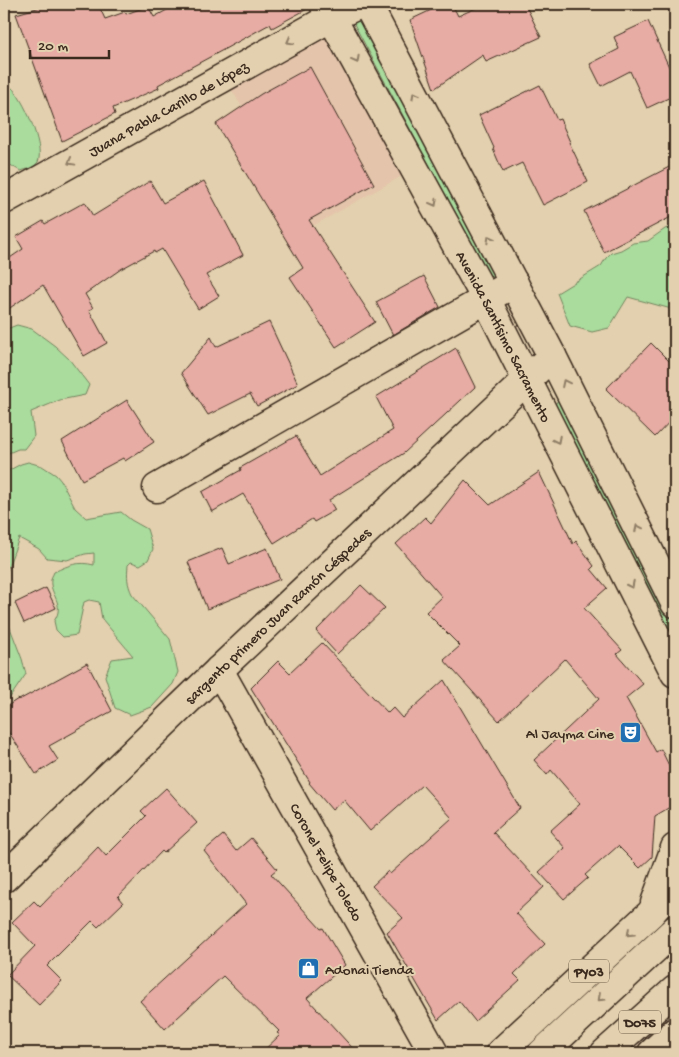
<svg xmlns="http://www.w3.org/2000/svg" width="679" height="1057" font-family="'Gochi Hand',sans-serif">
	<rect width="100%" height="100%" fill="#e3d0ae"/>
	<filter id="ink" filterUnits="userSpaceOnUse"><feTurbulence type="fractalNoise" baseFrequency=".02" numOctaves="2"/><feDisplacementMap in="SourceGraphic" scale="10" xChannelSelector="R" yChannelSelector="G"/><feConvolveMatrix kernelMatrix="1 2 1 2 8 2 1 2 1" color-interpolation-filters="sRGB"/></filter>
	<g filter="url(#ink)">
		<path fill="#e4c5ab" d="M320,37H328L331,41L402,176L313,226L231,89Z"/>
		<path fill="#a9dc9d" stroke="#72835e" d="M359,19L496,274L494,278H490L489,277L353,22Z
			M4,84C5,85 10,86 11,87C23,97 45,147 38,162C34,168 27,169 21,171C13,167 7,164 4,156Z
			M671,227H675V310L628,297L609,328L592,332L570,326L557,293L601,266L606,258L611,253L621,250L633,243L648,241L665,229Z
			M17,325L32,329L55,346L69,359L89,385L85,395L60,400L31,412L34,436L24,449H18L4,455V330Z
			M558,400L562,402L675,625V642L555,405L556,403Z
			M28,462L42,466L56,475L61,481L75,508L86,518L121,512L131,520L147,529L153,549L148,560L140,565L131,562L128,565C127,576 127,584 132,594L170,639L178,672L173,684L152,707L130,715L115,708L105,676L112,659L133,656L102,619L99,602L89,600L84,602L77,635L63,637L56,630L54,621C66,604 49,594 51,580C51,577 53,575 54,572C69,565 78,561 94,565V553L85,554L67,560L47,558L39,549L19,538L4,578V473L21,464Z
			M4,582L7,592V620L22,659L26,674L9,699L4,697Z"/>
		<path fill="#e7aca4" stroke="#3b2a1e" d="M51,4H98L105,19L125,12L126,14L148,6L154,17L178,4H308L309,8L272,28L270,24L223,50L158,85L159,88L113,108L115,114L62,141L16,14Z
			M444,4H452L458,16L485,4H525L541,37L486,62L483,55L434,89L410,20Z
			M648,21L675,80V95L647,108L630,71L601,86L590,64L619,49L614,37Z
			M310,67L374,184L309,220L375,322L336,347L290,277L303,268L216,124L261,94Z
			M540,85L557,120L560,119L570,142H569L588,182L543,205L522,163L503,172L493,149L494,148L479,115Z
			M675,164V215L604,252L584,211Z
			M150,181L163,203L204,181L243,255L206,275L219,296L198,309L162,249L155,253L154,251L121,269L85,294L93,308L89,310L107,343L84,356L43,285L4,312V262L23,249L16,237L43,221L45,224L85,202L93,216Z
			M424,276L440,307L393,335L376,302Z
			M269,322L298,384L257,406L250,394L208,415L181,373L211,337L216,347Z
			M651,343L675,367V416L655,437L606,389Z
			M456,348L475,387L404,453L329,500L335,510L314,522L312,519L274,543L243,494L212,512L202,492L241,470L240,468L296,436L320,476L393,430L376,397Z
			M127,400L154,442L125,461L123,458L82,480L62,441Z
			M539,472L573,544L576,541L594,566L591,569L607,588L584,608L622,650L617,654L643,684L626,698L656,752L661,749L675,778V804L655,816L652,857L640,868L618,846L585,875L588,878L564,899L539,872L565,848L550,831L580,804L551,770L547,775L534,760L599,699L565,659L499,721L444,660L460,646L426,612L442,597L396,544L425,517L431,523L465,480L490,505Z
			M222,548L229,564L267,548L280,579L207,609L188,562Z
			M361,585L385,608L337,654L316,631Z
			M46,588L56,608L24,623L15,603Z
			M322,643L388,713L393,708L402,718L444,680L520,808L493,832L544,887L516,913L545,944L514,974L520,980L475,1021L459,1001L438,1020L387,932L403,918L372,886L388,871L390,874L452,818L422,785L370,831L344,800L332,810L309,783L310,782L251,688L278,661L290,673Z
			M87,663L112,711L49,746L58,760L36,774L4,725V708L18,699L19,700Z
			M166,788L197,823L164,853L162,851L118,897L123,903L98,927L92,921L47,966L62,981L39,1005L7,975L35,946L12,922L34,901L40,907L98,847L106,856L146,816L141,811Z
			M223,835L236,851L251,838L277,869L271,874L321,929L323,928L345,965L307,998L357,1053H261L280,1035L277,1033L279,1031L223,976L165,1029L140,1001L246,904L204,851Z"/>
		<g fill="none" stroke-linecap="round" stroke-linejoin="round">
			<defs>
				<g id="minor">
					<path id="s1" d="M4,200L332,17L360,4"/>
					<path d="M157,488L514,283"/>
					<path id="s2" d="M219,670L434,1053"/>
					<path id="s3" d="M4,878L219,670L552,356"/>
				</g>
				<g id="major">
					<path id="s4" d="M324,4L486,299L675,673"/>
					<path d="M367,4L552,356L675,603"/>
				</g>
				<path id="highway" d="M655,903L675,848
					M500,1053L650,914L675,885
					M542,1053L675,930
					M605,1053L675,990
					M652,1053L675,1032"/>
			</defs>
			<use href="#minor" stroke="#3b2a1e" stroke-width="31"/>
			<use href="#major" stroke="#3b2a1e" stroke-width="31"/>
			<use href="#highway" stroke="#3b2a1e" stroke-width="31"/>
			<use href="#minor" stroke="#e3d0ae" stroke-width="28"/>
			<use href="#major" stroke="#e3d0ae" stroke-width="28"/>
			<use href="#highway" stroke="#e3d0ae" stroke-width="28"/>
		</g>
		<defs><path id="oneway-chevron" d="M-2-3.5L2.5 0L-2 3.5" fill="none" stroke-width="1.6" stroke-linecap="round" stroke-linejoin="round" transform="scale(1.25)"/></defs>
		<g stroke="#8f7d66">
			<use href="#oneway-chevron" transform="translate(290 41) rotate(151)"/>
			<use href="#oneway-chevron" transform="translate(356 60) rotate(61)"/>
			<use href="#oneway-chevron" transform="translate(415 95) rotate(-118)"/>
			<use href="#oneway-chevron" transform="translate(71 162) rotate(151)"/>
			<use href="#oneway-chevron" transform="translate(434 203) rotate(61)"/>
			<use href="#oneway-chevron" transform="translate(490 239) rotate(-118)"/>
			<use href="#oneway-chevron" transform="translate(565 383) rotate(-116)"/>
			<use href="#oneway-chevron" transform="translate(557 440) rotate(63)"/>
			<use href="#oneway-chevron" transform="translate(638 528) rotate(-116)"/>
			<use href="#oneway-chevron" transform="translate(631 585) rotate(63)"/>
			<use href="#oneway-chevron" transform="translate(630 933) rotate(137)"/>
			<use href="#oneway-chevron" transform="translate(601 998) rotate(137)"/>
		</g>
	</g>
	<defs>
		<symbol id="theatre-square" viewBox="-11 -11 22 22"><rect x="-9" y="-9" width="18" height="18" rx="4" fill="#1f6fb2" stroke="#e3d0ae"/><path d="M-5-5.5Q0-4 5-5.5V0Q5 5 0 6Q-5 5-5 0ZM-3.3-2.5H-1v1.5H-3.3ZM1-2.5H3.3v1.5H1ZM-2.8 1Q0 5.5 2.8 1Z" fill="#fff"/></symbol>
		<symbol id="shop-square" viewBox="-11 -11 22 22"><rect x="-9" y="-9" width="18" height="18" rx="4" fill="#1f6fb2" stroke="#e3d0ae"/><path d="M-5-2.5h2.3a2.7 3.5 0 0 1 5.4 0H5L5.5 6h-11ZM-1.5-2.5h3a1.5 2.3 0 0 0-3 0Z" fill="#fff"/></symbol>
	</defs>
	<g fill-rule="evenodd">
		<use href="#theatre-square" x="618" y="720" width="25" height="25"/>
		<use href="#shop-square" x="296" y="956" width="25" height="25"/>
	</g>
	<g text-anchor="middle" stroke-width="4" stroke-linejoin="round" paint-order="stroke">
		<g fill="#e3d0ae" stroke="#6d5c49" stroke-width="1">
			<rect x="569" y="959.5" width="40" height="23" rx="4"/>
			<rect x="619" y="1010.5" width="42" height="23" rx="4"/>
		</g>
		<g font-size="14" font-weight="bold" fill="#3b2a1e">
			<text x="589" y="976">PY03</text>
			<text x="640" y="1027">D075</text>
		</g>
		<g font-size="15" fill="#3b2a1e" stroke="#e3d0ae">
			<text dy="5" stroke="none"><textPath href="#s1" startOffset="188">Juana Pabla Carillo de López</textPath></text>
			<text dy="5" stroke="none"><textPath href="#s4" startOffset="378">Avenida Santísimo Sacramento</textPath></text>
			<text dy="5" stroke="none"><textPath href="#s3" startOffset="379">sargento primero Juan Ramón Céspedes</textPath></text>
			<text dy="5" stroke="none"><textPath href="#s2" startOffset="220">Coronel Felipe Toledo</textPath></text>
		</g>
		<g font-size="15" fill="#3b2a1e" stroke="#e3d0ae" text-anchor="end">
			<text x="614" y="738">Al Jayma Cine</text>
			<text x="325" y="974" text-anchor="start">Adonai Tienda</text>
		</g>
	</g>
	<rect width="679" height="1057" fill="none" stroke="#e3d0ae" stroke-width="20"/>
	<rect x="10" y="10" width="659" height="1037" fill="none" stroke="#3b2a1e" stroke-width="2" filter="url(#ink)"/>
	<path d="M30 50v8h79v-8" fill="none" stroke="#3b2a1e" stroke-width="2.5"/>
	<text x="38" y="50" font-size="15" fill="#3b2a1e" stroke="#e3d0ae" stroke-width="4" paint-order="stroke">20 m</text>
</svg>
